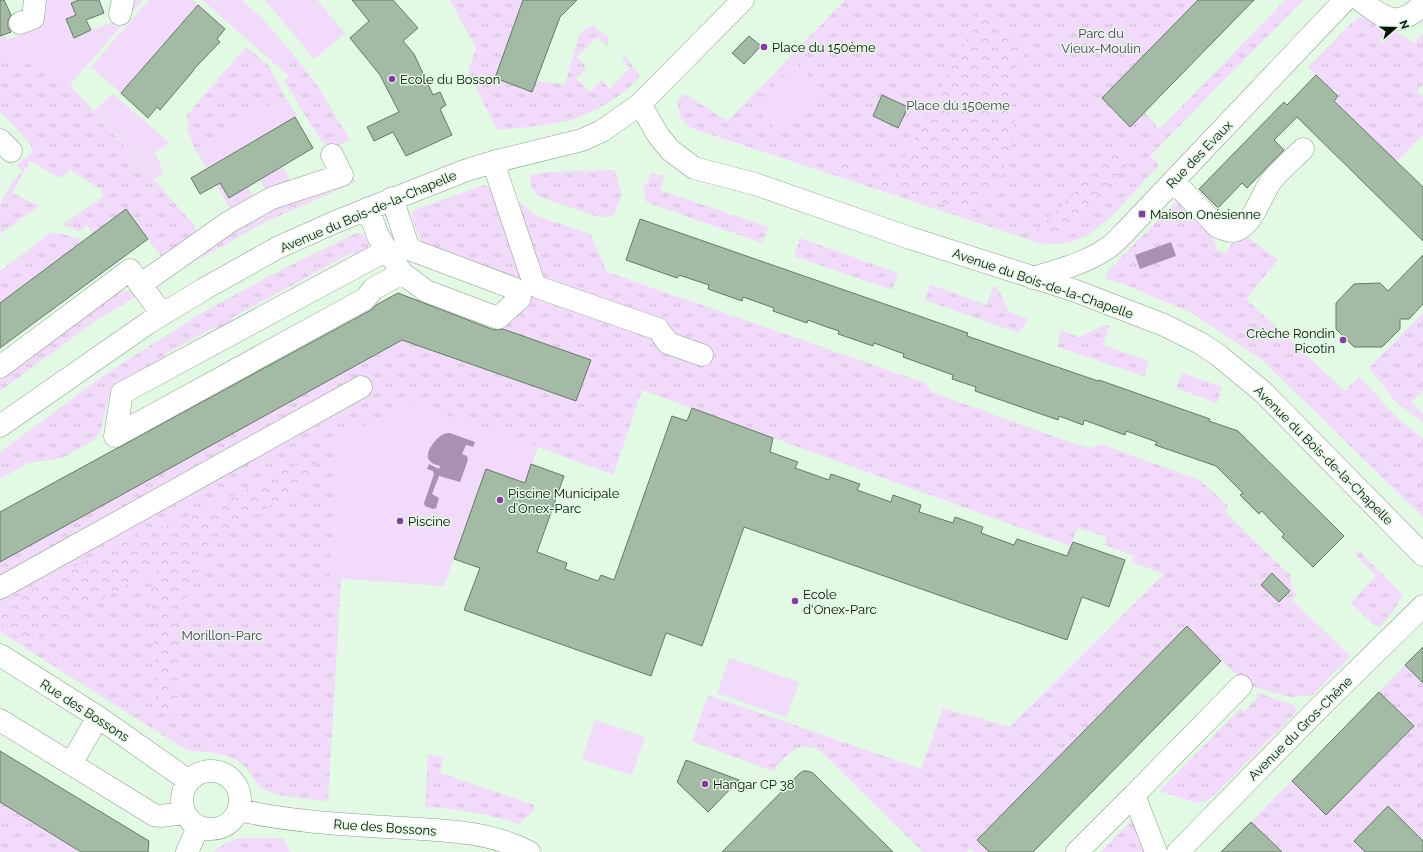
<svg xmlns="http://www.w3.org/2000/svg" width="1423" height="852" font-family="Raleway,sans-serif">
	<defs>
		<pattern id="grass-tufts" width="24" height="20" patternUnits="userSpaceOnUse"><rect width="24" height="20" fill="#f1dafa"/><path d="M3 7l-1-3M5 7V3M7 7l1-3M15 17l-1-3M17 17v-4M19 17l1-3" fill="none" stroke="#cdbad5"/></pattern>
		<pattern id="forest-crowns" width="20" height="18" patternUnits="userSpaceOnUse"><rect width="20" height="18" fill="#f1dafa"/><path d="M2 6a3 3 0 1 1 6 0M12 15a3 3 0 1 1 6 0" fill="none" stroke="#cdbad5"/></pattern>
	</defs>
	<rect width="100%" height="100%" fill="#e2f9e3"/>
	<path fill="url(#grass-tufts)" d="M450,0H523L495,78L532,92L536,81L565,84L579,35L586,28L593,26L609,38L607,46L597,37L577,57L587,67L576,79L590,92L601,80L610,89L630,68L621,58L625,56L638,73L639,78C622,96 600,109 577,118C555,126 521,127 497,130L468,72L476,48Z
		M845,0H1198L1102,98L1130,127L1145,112L1159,130L1285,0H1303L1150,156L1159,165L1111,217L1087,236L1067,243L1045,245L691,128L681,118L677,100L684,94L728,121Z
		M1358,17L1383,24L1414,43L1423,34V84L1417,91L1423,97V135L1396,162L1334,101L1339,94L1334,89L1328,94L1327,85L1308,67Z
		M246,47L269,66L285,96L195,149L188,132L187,115Z
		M0,49L70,85L194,225L197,231L162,258L126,209L93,234L87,225L80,231L62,225L104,196L101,190L71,170L59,178L30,161L12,193L39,206L0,234V204L13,181L22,172L17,165L33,152L31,145L0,111Z
		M295,57L317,85L350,140L333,148L321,141L284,80L290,77L283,71Z
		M615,170L622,194L613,216L599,217L548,200L537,195L531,185L530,175L548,172Z
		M651,173L662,175L664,178L660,190L768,227L762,243L646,202L643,185L647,184Z
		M355,179L356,182L263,223L167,277L230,228L296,195Z
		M484,185L493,190L498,204L520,202L535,215L590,234L607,272L925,383L931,392L1075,444L1091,448L1100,444L1200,480L1228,506L1225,512L1290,575L1292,589L1297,595L1292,600L1350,656L1313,695L1291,697L1247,685L1187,626L977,840L989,852H974L970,848L966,852H923L818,749C795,741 787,756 772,771L692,741L708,695L921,769L943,708L1010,727L1164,574L1132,562L1134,556L1105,545L1106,537L1078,528L1070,546L642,390L613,475L538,447L408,402L330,578L341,579L328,801C310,799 284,798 267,791C259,788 256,781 251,774C236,752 212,752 188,751L0,632V562L402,340L576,401L591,360L499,328L530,298L521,279L421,242L411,215L414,210Z
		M1179,199L1211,233L1218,251L1226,253L1240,231L1278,260L1246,299L1345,391L1360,377L1396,417L1423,438V517L1261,359L1192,313L1133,288L1106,278V273Z
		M52,232L79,238L82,242L0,303V271Z
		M357,233C365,232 366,238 369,244L367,249L355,256L353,252L233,317L230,327L218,333L215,327L167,353L164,365L111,390L100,432L94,440L62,458L28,463L0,479V452L107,373L205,311L283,269Z
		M800,238L898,273L892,290L794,256Z
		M930,284L987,305L993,286L997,287L1009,312L1028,319L1019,333L925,300Z
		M119,290C126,290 130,291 135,297L94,322L0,391V377Z
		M1423,313V391L1411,402L1423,414V423L1397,403L1369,368Z
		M1104,325L1109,326L1103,345L1149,361L1144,376L1058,347L1060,330L1079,337Z
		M1182,373L1222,387L1217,403L1176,388Z
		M1358,550L1403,595L1394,610L1380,627L1373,624L1351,603L1376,576L1355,554Z
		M1405,665L1423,683V841L1388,806L1354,841L1365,852H1282L1251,822L1292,781L1327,814L1413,726L1379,692Z
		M1258,693L1294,705L1296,712L1214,796L1206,801L1197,803L1159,791L1240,709L1244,712L1258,697L1256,695Z
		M428,754L444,757L440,773L534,805V810L519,824C487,813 458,809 425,807Z
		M0,802L81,852H0Z
		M1133,819L1144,852H1101Z
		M240,838H284L290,852H213L226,843Z"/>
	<path fill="url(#forest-crowns)" d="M982,9L1029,46L1009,80L1015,131L1002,174L976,212L828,170L833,159L894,178Z
		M1119,147L1132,160L1056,238L1032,235Z
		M319,453L308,484L211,541L183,605L177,686V715L156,708L155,649L148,597L158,567L26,643L0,623V606L135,535L186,520Z"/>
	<path fill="#f1dafa" d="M39,0H75L76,1L71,4L76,14L66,19L74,38L120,19L129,0H143L70,85L0,49V36L5,35L7,40L39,27L36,19Z
		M149,0H193L198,5L121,93L91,67Z
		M202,0H241L264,20L295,57L283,71Z
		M265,0H317L345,33L314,59Z
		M796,63L822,89L779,132L753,106Z
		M113,94L170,143L155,152L164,174L154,179L94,111Z
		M285,96L297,116L210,166L229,198L248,187L255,200L233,213L195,149Z
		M282,166L292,183L267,193L260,180Z
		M408,402L538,447L525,483L486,470L444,587L433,585L330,578L337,440Z
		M729,658L799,682L787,717L717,693Z
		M595,720L645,737L632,775L582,759Z"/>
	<path fill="#a891b1" d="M1171,242L1176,256L1140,269L1135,255Z
		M450,433L475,442L473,447L466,445L462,454L467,456L468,460L460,482L439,476L432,494L439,498L436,508L433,509L425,506L424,503L434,474L433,471L427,469L429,464L439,469L440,466C437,465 432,464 429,460C424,452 437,437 444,434C446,433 448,433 450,433Z"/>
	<path fill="#a3baa4" stroke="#657a66" d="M0,0H4L11,15L8,21V27L11,32L0,36Z
		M79,0H99L104,13L86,20L91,30L74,38L66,19L76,15L71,3Z
		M352,0H393L418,28L403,41L414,54L433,95L440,92L446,105L440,109L452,135L406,156L393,132L374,141L367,127L399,112L380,75L350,38L369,21Z
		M523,0H577L560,17L532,92L495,78Z
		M1198,0H1254L1130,127L1102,98Z
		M198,5L225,29L217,39L220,42L193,70H194L160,110L157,107L148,118L121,93Z
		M749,36L761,46L744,64L732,53Z
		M1316,75L1338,96L1334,101L1423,187V241L1297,117L1274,140L1284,150L1247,188L1242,183L1218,208L1199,189L1284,102L1287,105Z
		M882,95L908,107L898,128L873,116Z
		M295,117L313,148L229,198L220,183L200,194L191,178Z
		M126,209L148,239L0,348V303Z
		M640,219L968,333L967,336L1098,381L1099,380L1210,419L1209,421L1238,431L1344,536L1313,567L1282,537L1284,534L1273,523L1262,511L1259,514L1240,495L1243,493L1216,466L1155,445L1157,442L1126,431L1125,435L1084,420L1083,425L1059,416L1058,420L975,391L976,387L952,379L953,375L903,357L904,354L874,343L873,346L838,334L839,331L824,326L808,320L807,323L773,311L774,308L743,297L742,301L708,289L709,285L679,275L677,278L626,260Z
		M1423,255V304L1409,319H1400V329L1382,347H1354L1336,329V303L1354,284L1380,283L1388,291Z
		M398,293L494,330L503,329L591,360L576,401L402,340L0,562V512L371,310L376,305Z
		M692,408L773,438L770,452L798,462L795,468L829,480L831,474L860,484L857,490L891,502L893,495L921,505L919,512L953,523L955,517L983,527L981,533L1014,545L1017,539L1067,556L1073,542L1125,560L1109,607L1082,597L1067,640L744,527L702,646L666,633L651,676L464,610L480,568L454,559L486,469L525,483L531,464L564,476L537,552L567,563L565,569L598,581L601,575L614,580L672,416L687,421Z
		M1272,573L1290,591L1279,602L1261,585Z
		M1187,626L1221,661L1033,852H989L977,840Z
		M1423,647V683L1405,665Z
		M1379,692L1414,726L1326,815L1292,781Z
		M0,751L149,841L148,852H81L0,802Z
		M686,760L739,780L708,812L677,782Z
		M803,771H808L813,773L893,852H722L799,774Z
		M1388,806L1423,841V852H1365L1354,841Z
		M1251,822L1282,852H1221Z"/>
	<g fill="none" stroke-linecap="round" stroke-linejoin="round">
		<defs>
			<path id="minor" d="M1360,0C1385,19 1398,30 1423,4
				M120,14L123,0
				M20,23L33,18L35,0
				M640,104L658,135L670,150L694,168L755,184L910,238L1073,290L1164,325L1200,343L1218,355L1263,392L1423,555
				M0,140L11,151
				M493,162L534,284L540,288L658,329L668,343L702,355
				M1173,181L1218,227C1223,229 1228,231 1233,231C1253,228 1261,194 1272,180C1281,169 1293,159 1303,149
				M392,198L409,249
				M368,208L378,236L402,273L426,291L498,318L520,298L513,288L409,249
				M387,250L122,393L115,436L365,299L373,289L402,273
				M1033,278C1058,270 1084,264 1106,249C1113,245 1119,238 1125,232L1345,0
				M140,285L229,222L272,198L342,175L332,155
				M0,367L130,270L162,314
				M0,426L148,323L204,289L277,248L335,222L464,171L493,162L582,140L602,131L640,104L743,0
				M0,588L361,387
				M0,655L98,717L189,781
				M0,720L154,815L161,816L184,813
				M71,764L98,717
				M182 800a29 29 0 1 1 58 0a29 29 0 1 1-58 0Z
				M239,810C287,821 337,824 386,827C434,830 486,829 529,852
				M187,852L198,827
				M1077,852L1134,795
				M1156,852L1134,795L1241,686
				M1178,852L1314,713L1423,606"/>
		</defs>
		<use href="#minor" stroke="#899f8a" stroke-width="23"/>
		<use href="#minor" stroke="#fff" stroke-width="22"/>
	</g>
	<g fill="#8a39a8" stroke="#e2f9e3" stroke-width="1.5">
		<circle cx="764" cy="47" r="4"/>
		<circle cx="392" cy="79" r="4"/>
		<rect x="1138" y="210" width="8" height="8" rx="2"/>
		<circle cx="1343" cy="340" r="4"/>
		<circle cx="500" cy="500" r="4"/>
		<circle cx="400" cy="521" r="4"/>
		<circle cx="795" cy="601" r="4"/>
		<circle cx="705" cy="784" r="4"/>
	</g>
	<g text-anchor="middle" stroke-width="3" stroke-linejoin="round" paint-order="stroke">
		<g font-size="13" fill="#593965" stroke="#e2f9e3">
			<text x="1101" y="38">Parc du<tspan x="1101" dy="15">Vieux-Moulin</tspan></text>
			<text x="958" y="110">Place du 150eme</text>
			<text x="222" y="640">Morillon-Parc</text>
		</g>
		<g font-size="13" fill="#0b130b" stroke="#e2f9e3" text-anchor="start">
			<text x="772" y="52">Place du 150ème</text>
			<text x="400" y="84">Ecole du Bosson</text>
			<text x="1150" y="219">Maison Onésienne</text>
			<text x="1335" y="338" text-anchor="end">Crèche Rondin<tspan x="1335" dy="15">Picotin</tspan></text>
			<text x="508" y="498">Piscine Municipale<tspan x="508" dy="15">d’Onex-Parc</tspan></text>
			<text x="408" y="526">Piscine</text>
			<text x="803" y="599">Ecole<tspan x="803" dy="15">d'Onex-Parc</tspan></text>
			<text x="713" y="789">Hangar CP 38</text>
		</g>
		<g font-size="13" fill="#0b130b" stroke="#e2f9e3">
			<text transform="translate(1199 154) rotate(-46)" y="5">Rue des Evaux</text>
			<text transform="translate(368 211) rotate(-23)" y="5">Avenue du Bois-de-la-Chapelle</text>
			<text transform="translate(1043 283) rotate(19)" y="5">Avenue du Bois-de-la-Chapelle</text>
			<text transform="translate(1324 455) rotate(45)" y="5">Avenue du Bois-de-la-Chapelle</text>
			<text transform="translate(85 710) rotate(33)" y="5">Rue des Bossons</text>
			<text transform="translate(1300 728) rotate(-45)" y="5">Avenue du Gros-Chêne</text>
			<text transform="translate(385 827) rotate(4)" y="5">Rue des Bossons</text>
		</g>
	</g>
	<g transform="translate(1395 28) rotate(70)" stroke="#e2f9e3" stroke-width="3" paint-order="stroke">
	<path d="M0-3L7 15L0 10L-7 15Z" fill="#0b130b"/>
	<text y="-6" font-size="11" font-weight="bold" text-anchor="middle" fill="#0b130b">N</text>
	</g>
</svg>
